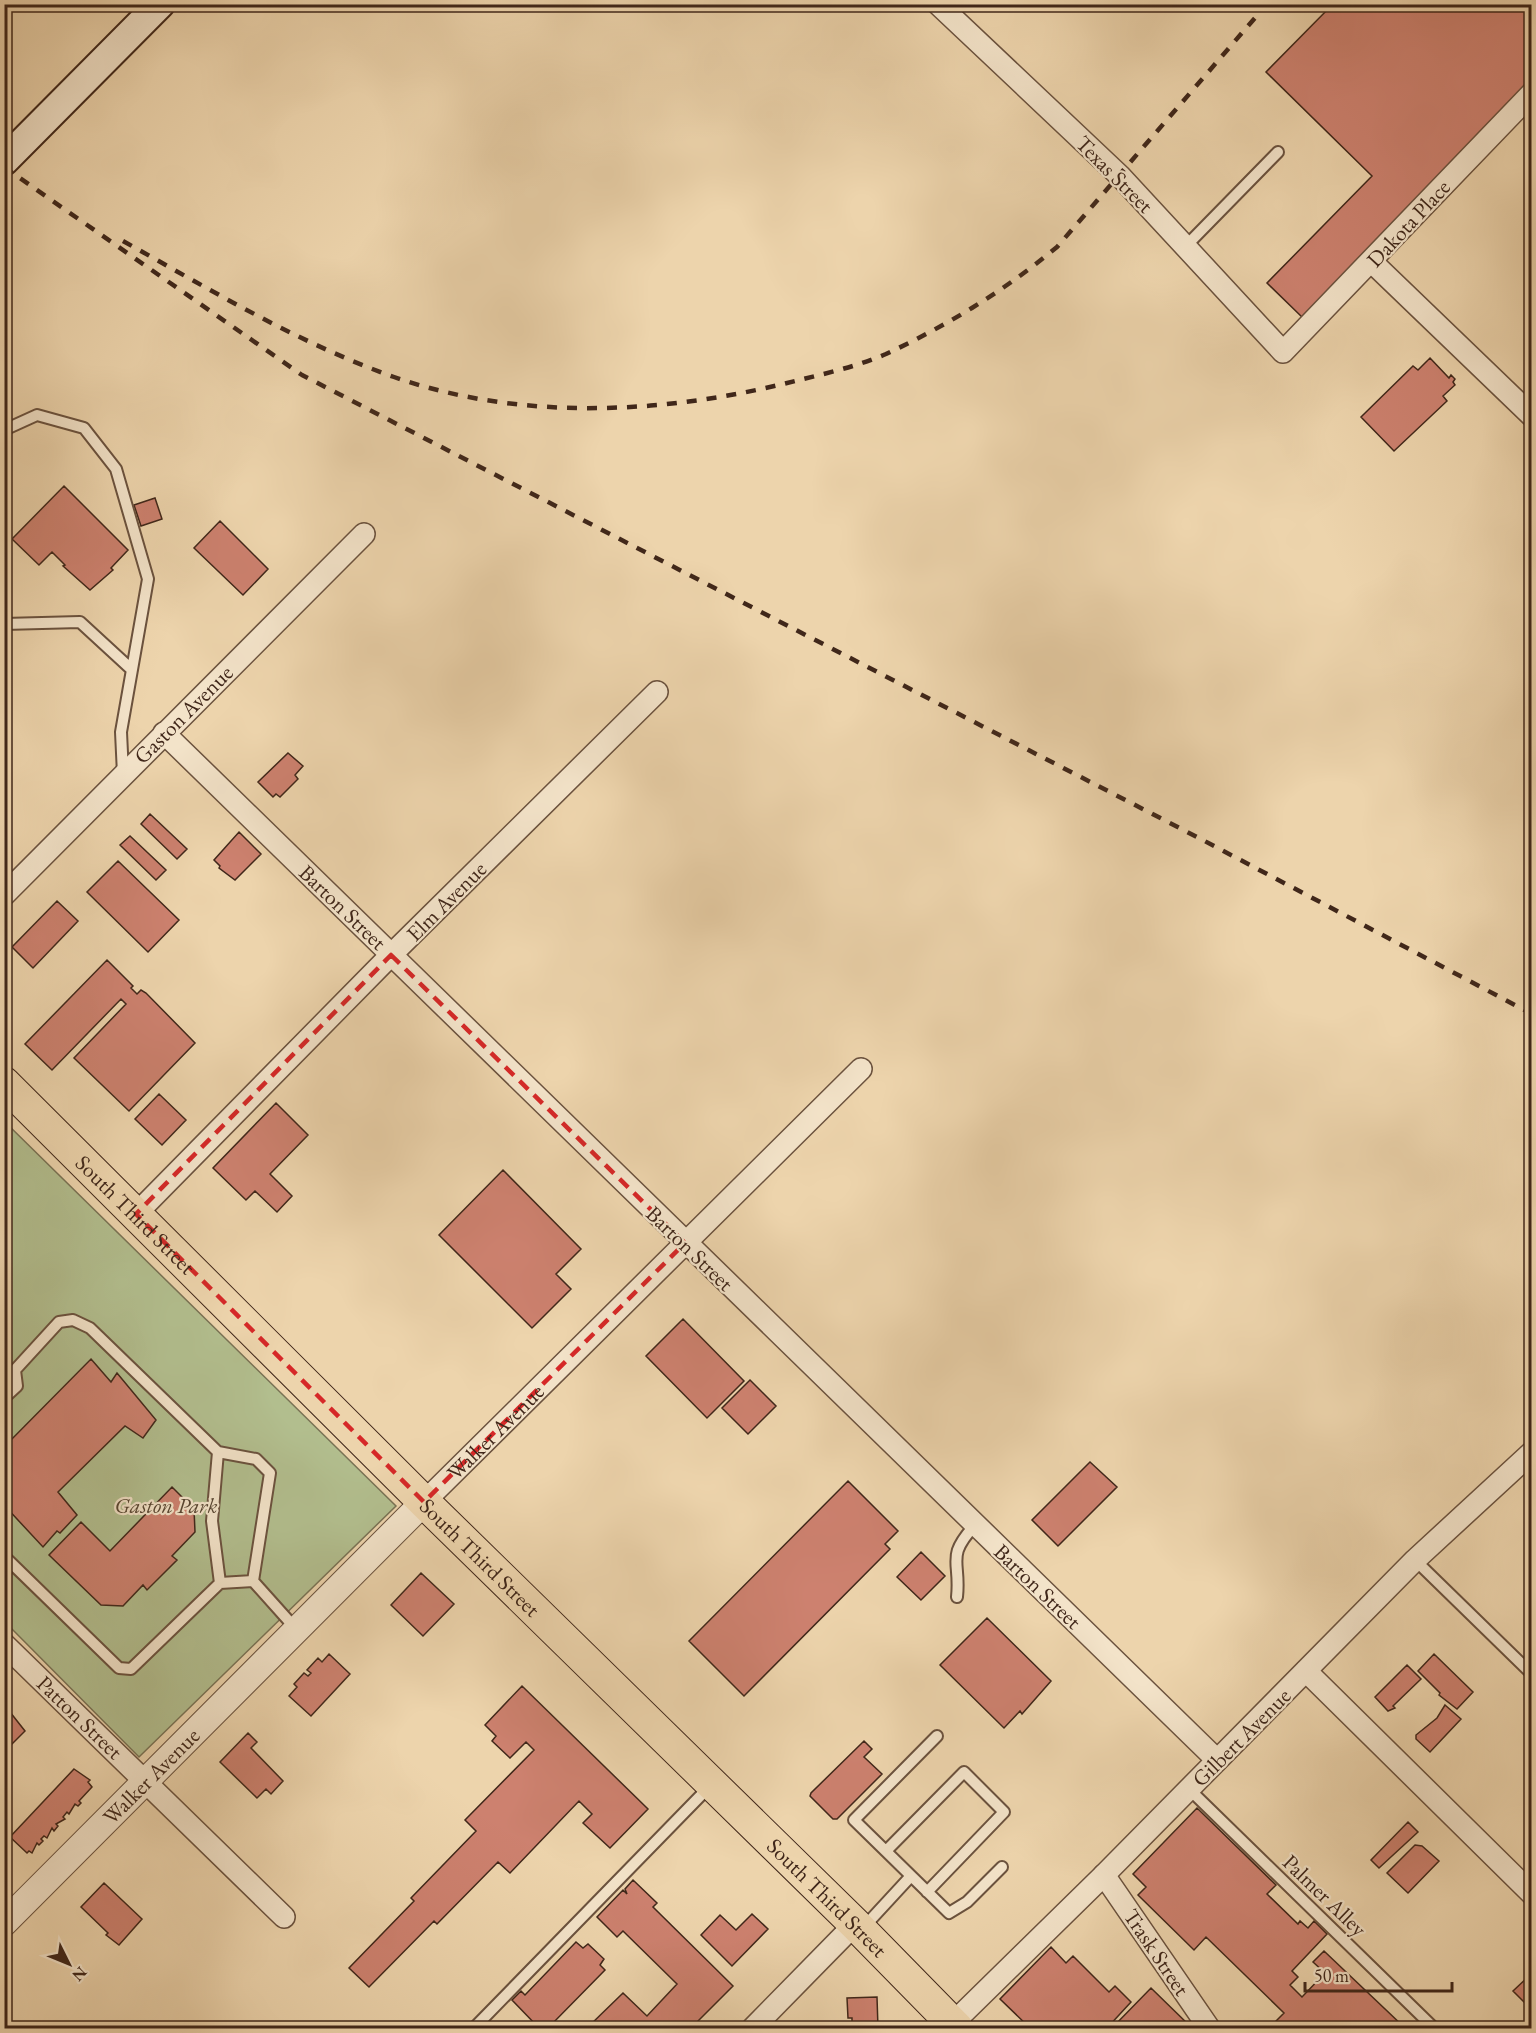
<svg xmlns="http://www.w3.org/2000/svg" width="1536" height="2033" font-family="'EB Garamond',serif">
	<rect width="100%" height="100%" fill="#edd4ac"/>
	<filter id="stains"><feTurbulence type="fractalNoise" baseFrequency=".00333" numOctaves="4"/><feColorMatrix values="0 0 0 0 .2 0 0 0 0 .09 0 0 0 0 .02 0 0 0 .5 -.17"/></filter>
	<radialGradient id="worn" r=".72"><stop offset=".6" stop-color="#630" stop-opacity="0"/><stop offset="1" stop-color="#630" stop-opacity=".3"/></radialGradient>
	<path fill="#b2be8e" stroke="#797254" stroke-width="1.5" d="M4,1121L396,1506L139,1757L5,1622Z"/>
	<path fill="#cd816f" stroke="#40271a" stroke-width="1.5" d="M1333,4H1532V80L1304,319L1267,283L1372,176L1266,72Z
		M1430,358L1449,378L1451,375L1455,379L1453,382L1455,385L1443,396L1447,401L1394,451L1361,417L1413,366L1418,370Z
		M64,486L128,550L111,568L113,570L90,590L63,566L65,565L52,552L39,565L12,539Z
		M155,498L162,519L141,526L134,505Z
		M220,521L268,569L243,595L194,548Z
		M288,753L303,766L295,775L298,779L280,797L276,794L273,797L258,782Z
		M150,814L187,849L177,859L141,824Z
		M239,832L261,854L235,880L219,868L220,866L214,860Z
		M130,836L166,870L156,880L120,845Z
		M118,861L179,920L148,952L87,892Z
		M57,901L78,921L33,968L12,947Z
		M107,960L133,986L131,988L137,994L141,990L146,993L195,1043L129,1111L74,1058L126,1004L121,999L52,1070L25,1044Z
		M159,1094L186,1120L162,1145L135,1119Z
		M276,1103L308,1135L270,1174L292,1196L277,1212L255,1191L246,1200L213,1168Z
		M503,1170L581,1249L556,1274L571,1289L532,1328L439,1235Z
		M683,1319L744,1381L707,1418L646,1356Z
		M91,1359L111,1382L117,1373L156,1420L143,1438L125,1426L58,1492L77,1515L60,1533L57,1531L43,1547L4,1505V1443L6,1445Z
		M750,1380L776,1406L748,1434L722,1408Z
		M1090,1462L1117,1487L1058,1546L1032,1520Z
		M848,1481L898,1531L885,1544L890,1549L744,1696L689,1641Z
		M172,1487L194,1509L195,1532L172,1556L177,1560L147,1590L143,1585L123,1606L101,1605L49,1555L81,1522L110,1551Z
		M921,1552L945,1576L921,1600L897,1577Z
		M421,1573L454,1604L423,1636L391,1605Z
		M987,1618L1051,1681L1022,1714L1020,1711L1004,1728L940,1665Z
		M329,1654L350,1674L311,1716L289,1696L297,1687L294,1684L304,1673L308,1676L311,1673L307,1670L318,1658L322,1662Z
		M1434,1654L1473,1692L1457,1709L1439,1695L1440,1693L1418,1671Z
		M1407,1665L1421,1679L1393,1706L1395,1708L1388,1711L1375,1697Z
		M522,1686L648,1809L610,1848L583,1823L592,1814L579,1801L510,1873L498,1862L437,1924L434,1921L369,1987L349,1968L414,1901L411,1898L476,1831L465,1820L534,1750L526,1742L510,1758L492,1741L496,1736L485,1725Z
		M1445,1705L1461,1719L1430,1752L1416,1739V1735L1437,1718Z
		M10,1712L25,1731L4,1752V1717Z
		M248,1733L257,1742L251,1748L283,1781L271,1794L266,1789L257,1798L220,1762Z
		M864,1741L872,1749L864,1757L882,1774L837,1819H833L810,1796L811,1793Z
		M74,1769L90,1780L88,1782L92,1787L79,1801L81,1803L78,1806L75,1804L69,1814L67,1812L63,1817L65,1819L56,1824L58,1826L54,1831L52,1828L47,1838L44,1836L41,1839L43,1841L39,1845L37,1843L32,1853L29,1851L27,1853L10,1837Z
		M1197,1808L1276,1885L1267,1894L1298,1924L1300,1921L1308,1928L1314,1921L1327,1934L1292,1971L1298,1977L1290,1985L1302,1997L1325,1973L1313,1962L1324,1951L1405,2028H1269L1284,2013L1206,1937L1194,1950L1138,1895L1146,1887L1133,1874Z
		M1408,1822L1418,1832L1379,1868L1371,1860Z
		M1415,1845L1422,1846L1439,1861L1408,1893L1387,1873Z
		M633,1880L657,1903L653,1907L733,1986L691,2028H587L623,1993L647,2016L677,1984L623,1931L617,1937L597,1917L623,1890L627,1894L625,1889Z
		M104,1883L142,1919L119,1945L106,1935L108,1933L81,1907Z
		M752,1914L768,1929L732,1966L701,1935L720,1915L736,1930Z
		M576,1942L583,1948L588,1944L604,1959L600,1965L605,1970L552,2024L547,2028H539L512,2000L521,1991L525,1995Z
		M1051,1947L1066,1963L1073,1956L1109,1992L1115,1986L1131,2002L1107,2028H1030L1000,1999Z
		M1532,1973V1995L1524,2002L1513,1991Z
		M1151,1988L1192,2028H1112Z
		M877,1997L878,2028H852V2018H848L847,1998Z"/>
	<g fill="none" stroke-linecap="round" stroke-linejoin="round">
		<defs>
			<path id="service" d="M1185,247L1278,152
				M4,430L37,415L84,428L116,469L148,579L121,732L123,774
				M4,624L80,622L130,668
				M4,1398L17,1386L15,1370L59,1322L73,1320L90,1328L218,1452L256,1459L270,1473L253,1581
				M218,1452L212,1521L220,1583
				M4,1556L119,1668L131,1669L220,1583L253,1581
				M1415,1560L1532,1674
				M253,1581L296,1629
				M957,1597C961,1560 945,1558 975,1525
				M937,1736L854,1820L949,1913L967,1902L1002,1867
				M1189,1789L1434,2028
				M886,1851L964,1772L1004,1812L927,1892
				M863,1928L911,1876
				M474,2028L710,1786"/>
			<g id="minor">
				<path d="M938,4L1120,176L1283,352L1532,93"/>
				<path d="M1372,262L1532,416"/>
				<path d="M164,733L1217,1760"/>
				<path d="M4,895L364,534"/>
				<path d="M136,1214L391,955L657,692"/>
				<path id="s1" d="M424,1502L861,1069"/>
				<path d="M4,1644L284,1917"/>
				<path d="M1306,1671L1532,1894"/>
				<path d="M1104,1875L1209,2028"/>
				<path d="M952,2024L1104,1875L1415,1560L1531,1453"/>
				<path d="M753,2028L855,1924"/>
			</g>
			<g id="tertiary">
				<path id="s2" d="M4,1923L424,1502"/>
			</g>
			<path id="secondary" d="M4,161L160,4"/>
			<g id="primary">
				<path id="s3" d="M4,1083L424,1502L855,1924L957,2028"/>
			</g>
		</defs>
		<use href="#service" stroke="#6b523e" stroke-width="14"/>
		<use href="#minor" stroke="#6b523e" stroke-width="24"/>
		<use href="#tertiary" stroke="#6b523e" stroke-width="28"/>
		<use href="#secondary" stroke="#40271a" stroke-width="32"/>
		<use href="#primary" stroke="#40271a" stroke-width="34"/>
		<use href="#service" stroke="#f3e3c9" stroke-width="10"/>
		<use href="#minor" stroke="#f3e3c9" stroke-width="21"/>
		<use href="#tertiary" stroke="#f3e3c9" stroke-width="26"/>
		<use href="#secondary" stroke="#f3e3c9" stroke-width="28"/>
		<use href="#primary" stroke="#edd4ac" stroke-width="32"/>
		<path stroke="#40271a" stroke-width="4.5" stroke-dasharray="10 10" stroke-linecap="butt" d="M4,167L302,375L1197,837L1532,1014
			M123,241C211,290 298,343 394,377C523,422 668,414 799,380C828,373 858,366 886,354C948,325 1004,291 1057,247L1267,4"/>
	</g>
	<path fill="none" stroke="#d62828" stroke-width="4.5" stroke-dasharray="12 8" stroke-linejoin="round" d="M391,955L685,1243L424,1502L136,1214Z"/>
	<g text-anchor="middle" stroke-width="4.5" stroke-linejoin="round" paint-order="stroke">
		<g font-size="22" fill="#40271a" stroke="#f3e3c9">
			<text transform="translate(1115 174) rotate(45)" y="8">Texas Street</text>
			<text transform="translate(1408 223) rotate(-47)" y="8">Dakota Place</text>
			<text transform="translate(183 714) rotate(-45)" y="8">Gaston Avenue</text>
			<text transform="translate(446 901) rotate(-45)" y="8">Elm Avenue</text>
			<text transform="translate(343 907) rotate(44)" y="8">Barton Street</text>
			<text dy="8" stroke="none"><textPath href="#s3" startOffset="186">South Third Street</textPath></text>
			<text transform="translate(690 1248) rotate(44)" y="8">Barton Street</text>
			<text dy="8" stroke="none"><textPath href="#s1" startOffset="100">Walker Avenue</textPath></text>
			<text dy="8" stroke="none"><textPath href="#s3" startOffset="672">South Third Street</textPath></text>
			<text transform="translate(1038 1586) rotate(44)" y="8">Barton Street</text>
			<text transform="translate(80 1717) rotate(44)" y="8">Patton Street</text>
			<text transform="translate(1241 1737) rotate(-45)" y="8">Gilbert Avenue</text>
			<text dy="8" stroke="none"><textPath href="#s2" startOffset="208">Walker Avenue</textPath></text>
			<text transform="translate(1325 1895) rotate(44)" y="8">Palmer Alley</text>
			<text dy="8" stroke="none"><textPath href="#s3" startOffset="1158">South Third Street</textPath></text>
			<text transform="translate(1157 1952) rotate(56)" y="8">Trask Street</text>
		</g>
		<g font-size="22" font-style="italic" fill="#574531" stroke="#f3e3c9">
			<text x="166" y="1513">Gaston Park</text>
		</g>
	</g>
	<rect width="1536" height="2033" fill="none" stroke="#edd4ac" stroke-width="24"/>
	<rect x="6" y="6" width="1524" height="2021" fill="none" stroke="#40271a" stroke-width="3"/>
	<rect x="12" y="12" width="1512" height="2009" fill="none" stroke="#40271a" stroke-width="1.5"/>
	<g transform="translate(69 1964) rotate(133)" stroke="#f3e3c9" stroke-width="4.5" paint-order="stroke">
	<path d="M0-4.5L10 22L0 15L-10 22Z" fill="#40271a"/>
	<text y="-9" font-size="16" font-weight="bold" text-anchor="middle" fill="#40271a">N</text>
	</g>
	<path d="M1305 1982v9h147v-9" fill="none" stroke="#40271a" stroke-width="3"/>
	<text x="1314" y="1982" font-size="18" fill="#40271a" stroke="#f3e3c9" stroke-width="4.5" paint-order="stroke">50 m</text>
	<rect width="100%" height="100%" filter="url(#stains)"/>
	<rect width="100%" height="100%" fill="url(#worn)"/>
</svg>
